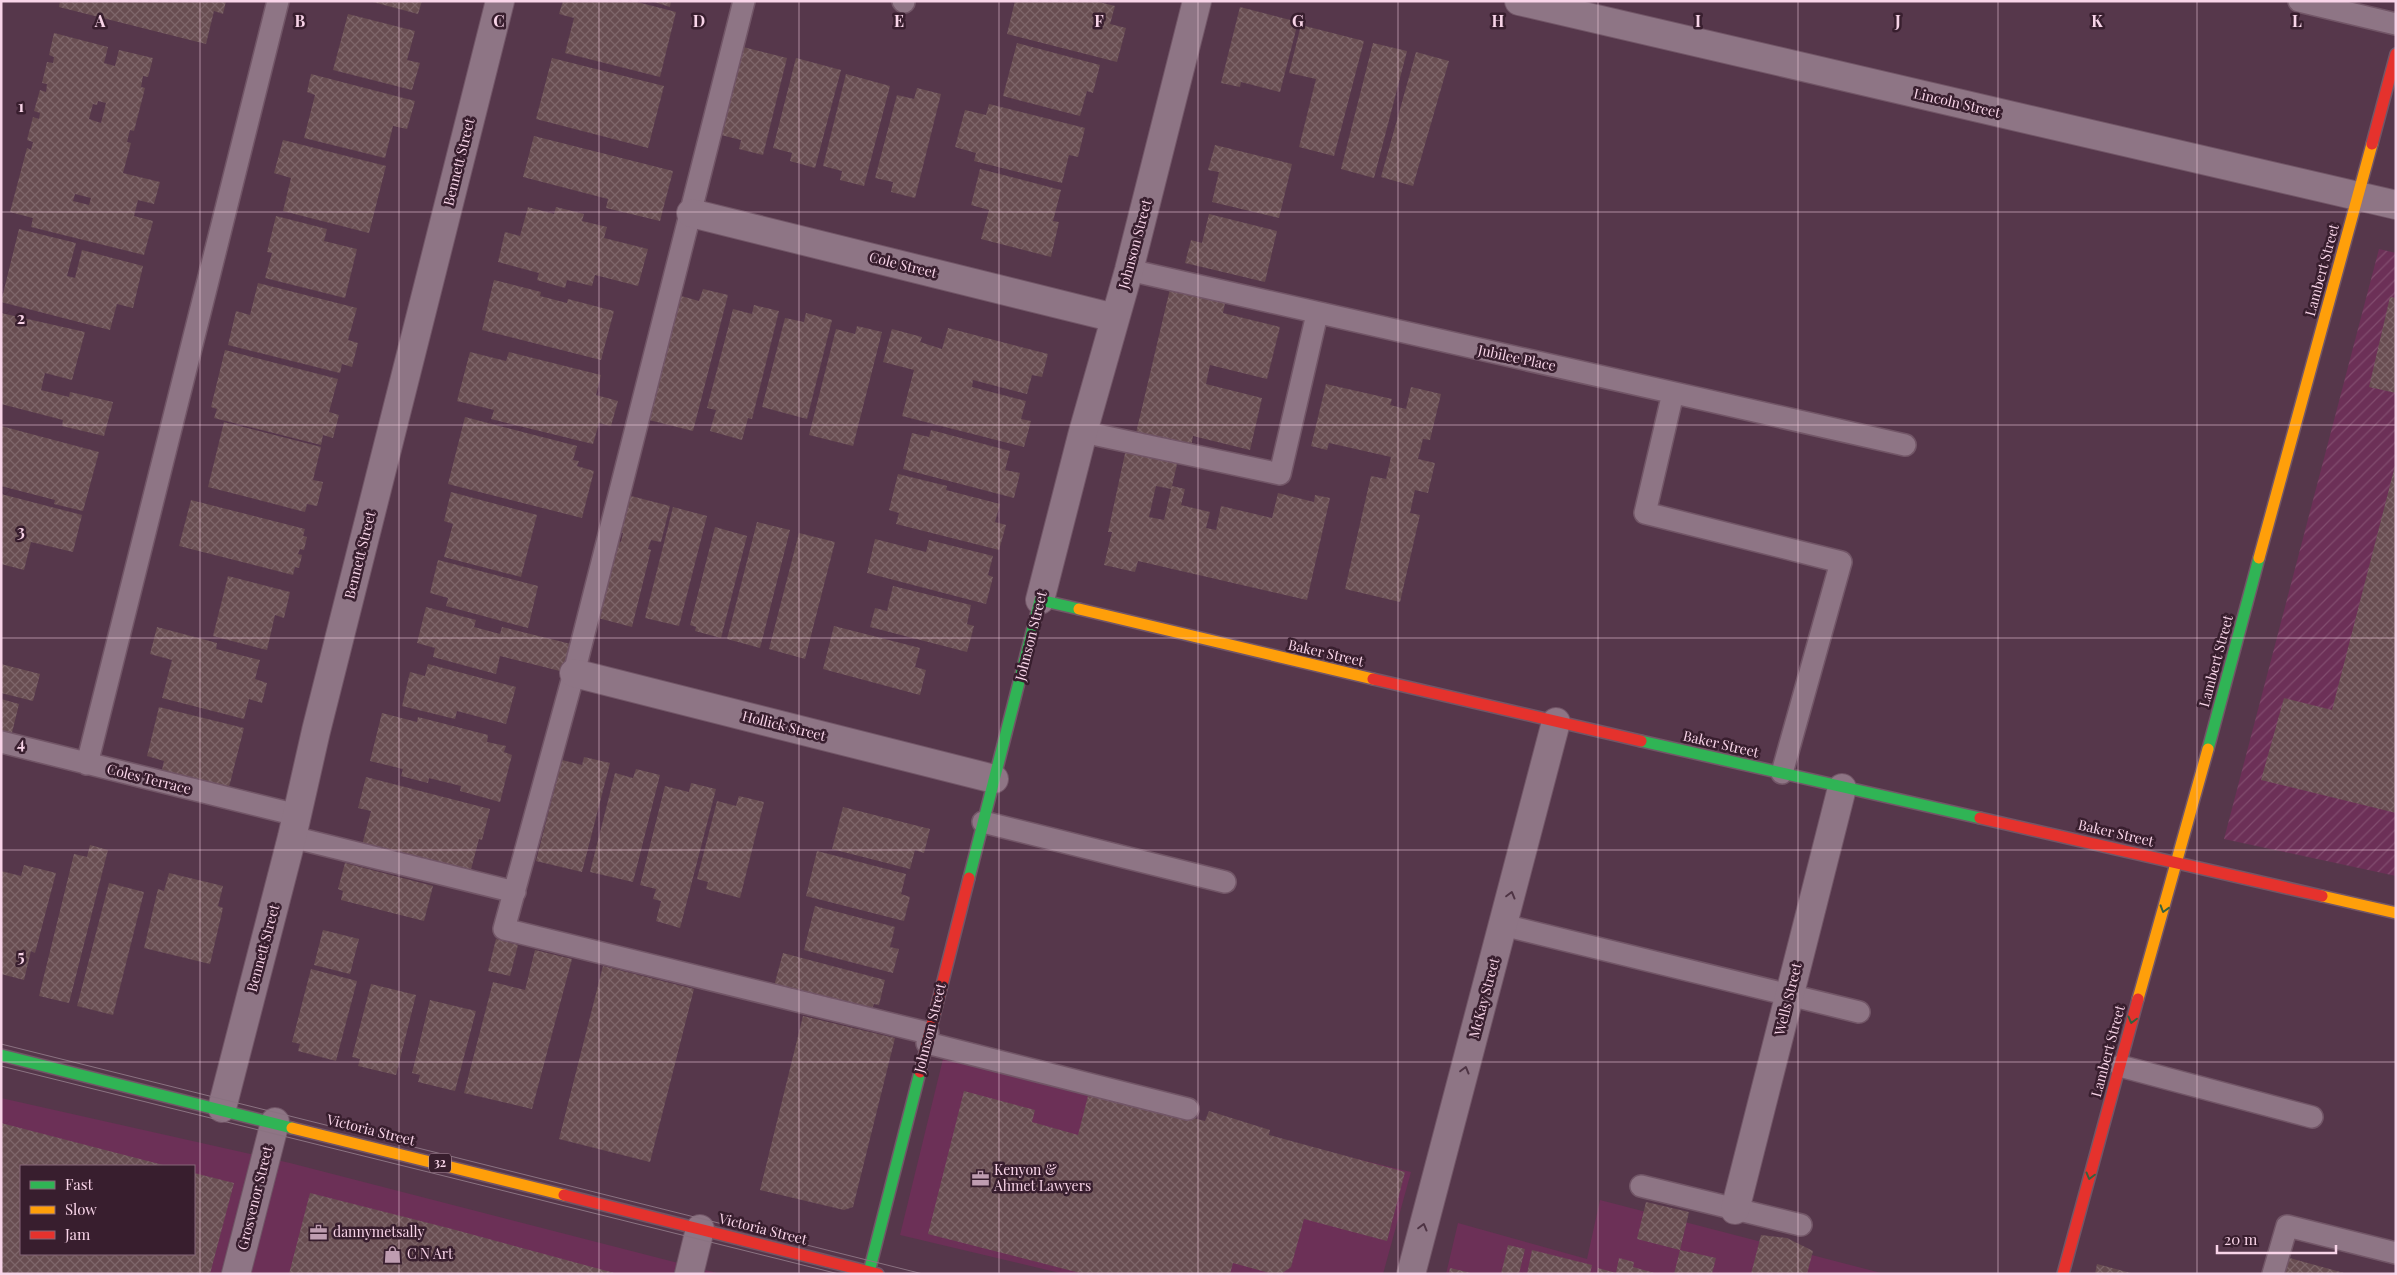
<svg xmlns="http://www.w3.org/2000/svg" width="2397" height="1275" font-family="'Playfair Display',serif">
	<defs>
		<pattern id="industrial-furrows" width="10" height="10" patternUnits="userSpaceOnUse" patternTransform="scale(1.25)"><rect width="10" height="10" fill="#6c3057"/><path d="M-1 1l2-2M0 10L10 0M9 11l2-2" fill="none" stroke="#824d6f"/></pattern>
		<pattern id="building-cross-hatch" width="8" height="8" patternUnits="userSpaceOnUse" patternTransform="scale(1.25)"><rect width="8" height="8" fill="#684d51"/><path d="M0 0l8 8M0 8l8-8" fill="none" stroke="#7e666a"/></pattern>
	</defs>
	<rect width="100%" height="100%" fill="#56374b"/>
	<path fill="#6c3057" fill-rule="evenodd" d="M943,1059L1411,1172L1383,1274H1064L900,1235Z
		M1,1098L290,1163L721,1274H1ZM21,1166H194V1254H21Z
		M1600,1200L1885,1274H1446L1458,1223L1587,1259Z"/>
	<path fill="url(#industrial-furrows)" d="M2379,249L2396,253V876L2224,839Z"/>
	<path fill="url(#building-cross-hatch)" fill-rule="evenodd" d="M60,1H226L223,14L214,11L206,44L59,7Z
		M369,1H422L418,14Z
		M563,1H633L676,12L660,77L565,53L574,18L559,14Z
		M651,1H671L670,7Z
		M1015,1H1095L1115,6L1110,24L1126,28L1117,62L1007,34Z
		M1240,7L1298,22L1280,92L1241,82L1240,87L1221,83Z
		M348,14L415,31L407,60L420,63L412,90L333,70Z
		M1301,25L1364,41L1334,156L1299,147L1316,79L1289,73Z
		M54,33L108,47L104,63L115,66L119,50L153,58L148,77L143,76L141,87L145,88L134,131L130,130L127,142L131,143L123,173L160,182L154,204L138,200L134,216L153,221L144,255L31,227L33,218L10,212L27,148L31,150L33,142L27,140L33,117L39,119L40,113L34,111L40,90L46,92L47,84L42,83L47,62L53,63L54,57L49,55ZM98,101L106,103L101,123L89,119L93,104L97,105ZM75,194L91,198L89,205L73,201Z
		M1017,43L1100,65L1093,93L1087,91L1080,116L1003,96Z
		M1373,43L1407,51L1374,178L1341,169Z
		M743,47L787,58L763,155L739,149L741,140L721,135Z
		M1416,52L1449,61L1413,186L1381,177Z
		M552,58L664,86L648,148L536,119Z
		M796,58L841,70L815,168L790,161L792,153L773,148Z
		M311,74L415,101L407,129L393,126L385,158L304,138L315,95L307,92Z
		M846,74L890,86L864,186L840,180L842,171L823,166Z
		M917,88L941,94L915,198L891,192L893,182L875,178L897,95L914,99Z
		M989,104L1085,128L1078,157L1069,155L1062,183L974,161L976,153L955,147L965,110L986,115Z
		M534,136L673,171L660,221L606,208L608,199L523,177Z
		M283,140L386,166L369,233L283,211L291,178L274,173Z
		M1215,145L1292,164L1279,218L1212,202L1219,172L1208,170Z
		M980,169L1061,190L1053,221L1059,222L1051,257L981,239L989,210L971,205Z
		M528,207L554,214L556,207L584,214L582,221L607,227L604,238L648,249L638,286L595,275L592,286L567,280L565,288L537,280L539,273L498,262L505,232L520,236Z
		M1209,214L1277,231L1265,282L1185,263L1191,240L1202,243Z
		M276,216L327,229L324,241L357,249L345,298L265,278L272,253L267,252Z
		M19,229L76,243L67,276L75,278L82,250L143,266L133,308L117,304L110,330L1,302Z
		M494,280L541,292L540,296L567,303L568,299L614,311L601,360L482,330Z
		M258,283L357,308L348,340L358,343L352,367L342,364L340,373L228,345L236,311L250,315Z
		M703,289L728,295L693,431L649,420L681,296L699,301Z
		M1170,289L1225,303L1223,313L1280,327L1267,379L1210,365L1206,384L1262,398L1250,450L1193,436L1191,447L1136,433Z
		M2390,297L2396,298V393L2369,387Z
		M754,305L779,311L752,419L748,418L742,440L710,431L716,410L707,408L733,309L752,314Z
		M1,313L85,332L72,380L45,373L41,390L69,397L70,392L113,402L104,436L62,426L63,420L1,404Z
		M806,313L832,320L807,419L762,407L785,318L804,322Z
		M857,326L882,332L853,446L809,435L836,329L855,334Z
		M948,328L1048,354L1042,377L1032,375L1027,394L973,380L972,387L1026,401L1021,419L1031,421L1024,447L902,416L914,370L883,362L892,329L922,337L920,342L942,349Z
		M225,350L338,379L329,412L339,415L333,438L323,435L321,445L214,418L217,409L211,407Z
		M470,352L506,361L509,352L601,375L596,395L618,401L611,426L599,423L593,444L491,419L494,410L457,401Z
		M1326,384L1392,399L1390,405L1406,409L1411,387L1441,394L1430,440L1423,439L1418,459L1435,463L1428,493L1415,490L1410,513L1420,515L1400,602L1345,589L1371,476L1386,479L1391,457L1329,443L1327,450L1311,446Z
		M465,417L577,446L573,460L579,461L577,466L594,471L582,518L448,484Z
		M224,422L321,447L313,480L323,482L317,506L307,504L305,512L208,487Z
		M1,426L99,452L83,511L54,504L55,500L1,486Z
		M931,430L1010,451L1005,470L1020,473L1014,498L903,469L912,433L929,437Z
		M1126,449L1178,460L1172,486L1185,489L1181,505L1210,512L1206,528L1216,530L1221,506L1272,518L1278,493L1314,502L1315,495L1330,498L1307,600L1138,561L1135,572L1104,565L1112,532H1108ZM1156,486L1171,489L1164,520L1149,517Z
		M2396,462V813L2261,780L2284,698L2332,710Z
		M898,474L947,486L946,490L1000,504L995,522L1006,525L999,550L896,524L899,513L889,510Z
		M451,492L537,515L521,577L444,557L453,524L444,521Z
		M1,494L82,515L73,552L31,542L24,570L1,564Z
		M627,495L670,506L661,542L651,540L648,549L651,550L632,627L598,618L618,541L621,542L623,533L617,531Z
		M191,500L305,529L303,536L307,537L304,550L300,549L298,554L302,555L299,568L295,567L293,575L179,546Z
		M673,507L707,516L679,626L645,618Z
		M757,522L790,530L760,648L727,639Z
		M715,527L747,536L721,638L695,631L696,627L690,625Z
		M799,533L835,542L805,659L769,649Z
		M875,539L926,552L929,540L993,556L988,575L993,577L986,604L867,573Z
		M438,560L538,586L528,628L446,606L448,598L430,593Z
		M228,576L290,592L284,618L275,615L267,650L213,636Z
		M893,586L971,605L967,624L974,626L967,652L870,627L875,608L887,611Z
		M426,607L476,620L474,627L500,634L502,627L571,644L564,672L500,656L496,674L433,657L435,648L417,643Z
		M834,626L920,648L915,667L926,670L920,695L823,669Z
		M157,627L217,643L216,649L260,660L255,679L267,683L262,703L249,699L244,719L162,698L172,660L150,654Z
		M1,664L40,674L33,701L1,693Z
		M428,664L516,687L506,724L457,711L455,719L402,706L410,672L425,676Z
		M1,699L19,704L10,741L1,739Z
		M159,707L244,728L228,791L161,774L164,761L147,756Z
		M382,713L417,722L418,717L488,735L487,742L506,746L504,752L512,755L500,802L460,791L461,786L429,778L428,783L401,776L403,769L370,761Z
		M584,757L610,763L582,872L536,861L562,760L582,765Z
		M636,769L660,775L633,882L590,872L615,773L633,778Z
		M366,777L490,809L482,840L479,839L470,873L362,845L371,811L358,808Z
		M691,783L716,789L680,928L656,921L661,901L653,899L656,889L640,885L665,786L689,792Z
		M739,796L764,802L740,898L706,889L708,882L697,879L717,801L736,806Z
		M843,807L930,829L924,853L915,850L910,869L832,849Z
		M90,845L108,850L69,1003L39,996L74,854L87,857Z
		M817,851L906,874L901,894L910,897L904,921L806,896Z
		M345,863L433,886L424,921L341,900L343,891L338,889Z
		M24,865L56,873L35,953L31,951L24,980L1,974V871L21,876Z
		M169,873L223,886L218,906L223,908L210,964L144,948L158,889L164,891Z
		M109,883L144,892L113,1015L77,1006Z
		M815,906L895,927L890,947L899,949L893,973L804,950Z
		M323,930L359,939L350,974L314,965Z
		M496,939L518,945L510,976L488,971Z
		M535,950L572,959L532,1109L464,1093L493,982L525,990Z
		M783,953L885,980L879,1005L874,1004L871,1011L774,986Z
		M603,966L694,989L650,1162L559,1139Z
		M311,969L357,981L336,1061L298,1051L300,1044L292,1042Z
		M371,984L416,995L396,1075L358,1066L360,1059L352,1057Z
		M430,1000L476,1011L455,1091L418,1082L420,1075L412,1073Z
		M803,1016L895,1038L853,1207L844,1210L760,1190Z
		M964,1091L1035,1110L1032,1122L1078,1135L1089,1092L1205,1121L1209,1111L1270,1130L1269,1135L1405,1172L1387,1241L1304,1219L1291,1267L1281,1274H1273L1233,1263L1230,1274H1084L928,1234Z
		M1,1123L167,1166H21V1254H194V1173L234,1183L210,1274H1Z
		M310,1193L452,1229L618,1274H289Z
		M1646,1202L1689,1212L1680,1250L1716,1258L1712,1274H1674L1680,1250L1637,1239Z
		M1761,1235L1787,1238L1813,1251L1807,1274H1751Z
		M1508,1245L1525,1249L1519,1274H1501Z
		M1532,1250L1592,1265L1590,1274H1527Z
		M2286,1257L2344,1273V1274H2281Z
		M1619,1258L1634,1262L1633,1267L1658,1274H1597L1598,1268L1616,1273Z
		M2097,1264L2131,1273V1274H2095Z
		M1450,1268L1471,1273V1274H1449Z"/>
	<g fill="none" stroke-linecap="round" stroke-linejoin="round">
		<defs>
			<path id="lane" d="M744,1L574,673L504,929L928,1033
				M903,1L904,2
				M2299,1L2396,24
				M1129,270L1905,445
				M1673,393L1645,513L1841,562L1782,773
				M1083,432L1280,474L1317,314
				M1,742L297,815
				M87,764L278,1
				M983,822L1225,882
				M292,837L515,892
				M1503,925L1859,1012
				M927,1043L1188,1109
				M2120,1066L2312,1117
				M1641,1186L1801,1225
				M2273,1274L2287,1226L2396,1253"/>
			<path id="street" d="M1519,1L2396,205
				M691,213L1115,318
				M1040,600L1083,432L1129,270L1197,1
				M574,673L994,779
				M222,1108L292,837L316,731L500,1
				M1735,1210L1842,788
				M236,1274L275,1122
				M689,1274L700,1229
				M1411,1274L1556,722"/>
			<path id="fast" d="M1641,741L1980,818
				M2208,749L2259,558
				M969,878L1040,600L1079,609
				M1,1055L292,1128
				M869,1272L920,1072"/>
			<path id="slow" d="M2259,558L2372,144
				M1079,609L1373,679
				M2322,896L2396,913
				M2138,999L2208,749
				M292,1128L564,1195"/>
			<path id="jam" d="M2372,144L2396,54
				M1373,679L1641,741
				M1980,818L2322,896
				M920,1072L969,878
				M564,1195L878,1274
				M2063,1274L2138,999"/>
		</defs>
		<use href="#lane" stroke="#725667" stroke-width="24"/>
		<use href="#street" stroke="#725667" stroke-width="30"/>
		<use href="#fast" stroke="#725667" stroke-width="14"/>
		<use href="#slow" stroke="#725667" stroke-width="14"/>
		<use href="#jam" stroke="#725667" stroke-width="14"/>
		<use href="#lane" stroke="#8e7585" stroke-width="21"/>
		<use href="#street" stroke="#8e7585" stroke-width="28"/>
		<use href="#fast" stroke="#30b455" stroke-width="11"/>
		<use href="#slow" stroke="#ff9f0a" stroke-width="11"/>
		<use href="#jam" stroke="#e5322d" stroke-width="11"/>
		<path stroke="#8a7281" stroke-width="1" d="M1,1044L923,1274
			M1,1066L839,1274"/>
	</g>
	<defs><path id="oneway-chevron" d="M-2-3.5L2.5 0L-2 3.5" fill="none" stroke-width="1.6" stroke-linecap="round" stroke-linejoin="round" transform="scale(1.25)"/></defs>
	<g stroke="#4e3444">
		<use href="#oneway-chevron" transform="translate(1511 895) rotate(-75)"/>
		<use href="#oneway-chevron" transform="translate(1465 1070) rotate(-75)"/>
		<use href="#oneway-chevron" transform="translate(1423 1227) rotate(-75)"/>
	</g>
	<g stroke="#346240">
		<use href="#oneway-chevron" transform="translate(2164 909) rotate(107)"/>
		<use href="#oneway-chevron" transform="translate(2132 1020) rotate(105)"/>
		<use href="#oneway-chevron" transform="translate(2090 1176) rotate(105)"/>
	</g>
	<path fill="none" stroke="#f8d4e8" stroke-width="1" stroke-opacity="0.55" d="M200,1V1274M399,1V1274M599,1V1274M799,1V1274M999,1V1274M1198,1V1274M1398,1V1274M1598,1V1274M1798,1V1274M1998,1V1274M2197,1V1274M1,212H2396M1,425H2396M1,638H2396M1,850H2396M1,1062H2396"/>
	<defs>
		<symbol id="office-bare" viewBox="-9 -9 18 18"><path d="M-6-3h4V-5.5h4V-3h4V5H-6ZM-1-4.5V-3h2v-1.5ZM-6 0V1H6V0Z" fill="#bf9db1" stroke="#381e2e" stroke-width="2.5" paint-order="stroke"/></symbol>
		<symbol id="shop-bare" viewBox="-9 -9 18 18"><path d="M-5-2.5h2.3a2.7 3.5 0 0 1 5.4 0H5L5.5 6h-11ZM-1.5-2.5h3a1.5 2.3 0 0 0-3 0Z" fill="#bf9db1" stroke="#381e2e" stroke-width="2.5" paint-order="stroke"/></symbol>
	</defs>
	<g fill-rule="evenodd">
		<use href="#office-bare" x="968" y="1166" width="25" height="25"/>
		<use href="#office-bare" x="306" y="1220" width="25" height="25"/>
		<use href="#shop-bare" x="380" y="1242" width="25" height="25"/>
	</g>
	<g text-anchor="middle" stroke-width="5" stroke-linejoin="round" paint-order="stroke">
		<rect fill="#381e2e" stroke="#be9db0" stroke-width="1" x="429" y="1153.5" width="22" height="19" rx="4"/>
		<g font-size="12" font-weight="bold" fill="#f8d4e8">
			<text x="440" y="1167">32</text>
		</g>
		<g font-size="14" fill="#f8d4e8" stroke="#381e2e">
			<text transform="translate(1957 103) rotate(13)" y="5">Lincoln Street</text>
			<text transform="translate(459 162) rotate(-76)" y="5">Bennett Street</text>
			<text transform="translate(1135 244) rotate(-75)" y="5">Johnson Street</text>
			<text transform="translate(903 265) rotate(14)" y="5">Cole Street</text>
			<text transform="translate(2322 270) rotate(-75)" y="5">Lambert Street</text>
			<text transform="translate(1517 358) rotate(12)" y="5">Jubilee Place</text>
			<text transform="translate(360 555) rotate(-76)" y="5">Bennett Street</text>
			<text transform="translate(1031 636) rotate(-76)" y="5">Johnson Street</text>
			<text transform="translate(1326 653) rotate(13)" y="5">Baker Street</text>
			<text transform="translate(2216 661) rotate(-75)" y="5">Lambert Street</text>
			<text transform="translate(784 726) rotate(14)" y="5">Hollick Street</text>
			<text transform="translate(1721 744) rotate(13)" y="5">Baker Street</text>
			<text transform="translate(149 779) rotate(14)" y="5">Coles Terrace</text>
			<text transform="translate(2116 833) rotate(13)" y="5">Baker Street</text>
			<text transform="translate(263 948) rotate(-75)" y="5">Bennett Street</text>
			<text transform="translate(1484 998) rotate(-75)" y="5">McKay Street</text>
			<text transform="translate(1788 999) rotate(-76)" y="5">Wells Street</text>
			<text transform="translate(930 1028) rotate(-76)" y="5">Johnson Street</text>
			<text transform="translate(2108 1051) rotate(-75)" y="5">Lambert Street</text>
			<text transform="translate(371 1130) rotate(14)" y="5">Victoria Street</text>
			<text transform="translate(255 1198) rotate(-76)" y="5">Grosvenor Street</text>
			<text transform="translate(763 1229) rotate(14)" y="5">Victoria Street</text>
		</g>
		<g font-size="14" fill="#f8d4e8" stroke="#381e2e" text-anchor="start">
			<text x="994" y="1175">Kenyon &amp;<tspan x="994" dy="16">Ahmet Lawyers</tspan></text>
			<text x="333" y="1237">dannymetsally</text>
			<text x="407" y="1259">C N Art</text>
		</g>
	</g>
	<g font-size="16" text-anchor="middle" font-weight="bold" fill="#f8d4e8" stroke="#381e2e" stroke-width="5" stroke-linejoin="round" paint-order="stroke">
		<text x="100" y="27">A</text>
		<text x="300" y="27">B</text>
		<text x="499" y="27">C</text>
		<text x="699" y="27">D</text>
		<text x="899" y="27">E</text>
		<text x="1099" y="27">F</text>
		<text x="1298" y="27">G</text>
		<text x="1498" y="27">H</text>
		<text x="1698" y="27">I</text>
		<text x="1898" y="27">J</text>
		<text x="2097" y="27">K</text>
		<text x="2297" y="27">L</text>
		<text x="21" y="112">1</text>
		<text x="21" y="324">2</text>
		<text x="21" y="537">3</text>
		<text x="21" y="749">4</text>
		<text x="21" y="962">5</text>
	</g>
	<rect width="2397" height="1275" fill="none" stroke="#f8d4e8" stroke-width="5"/>
	<rect x="20" y="1165" width="175" height="90" fill="#381e2e" stroke="#856778"/>
	<rect x="30" y="1181" width="25" height="8" fill="#30b455" stroke="#856778"/>
	<text x="65" y="1190" font-size="15" fill="#f8d4e8">Fast</text>
	<rect x="30" y="1206" width="25" height="8" fill="#ff9f0a" stroke="#856778"/>
	<text x="65" y="1215" font-size="15" fill="#f8d4e8">Slow</text>
	<rect x="30" y="1231" width="25" height="8" fill="#e5322d" stroke="#856778"/>
	<text x="65" y="1240" font-size="15" fill="#f8d4e8">Jam</text>
	<path d="M2217 1245v8h119v-8" fill="none" stroke="#f8d4e8" stroke-width="2.5"/>
	<text x="2224" y="1245" font-size="15" fill="#f8d4e8" stroke="#381e2e" stroke-width="4" paint-order="stroke">20 m</text>
</svg>
